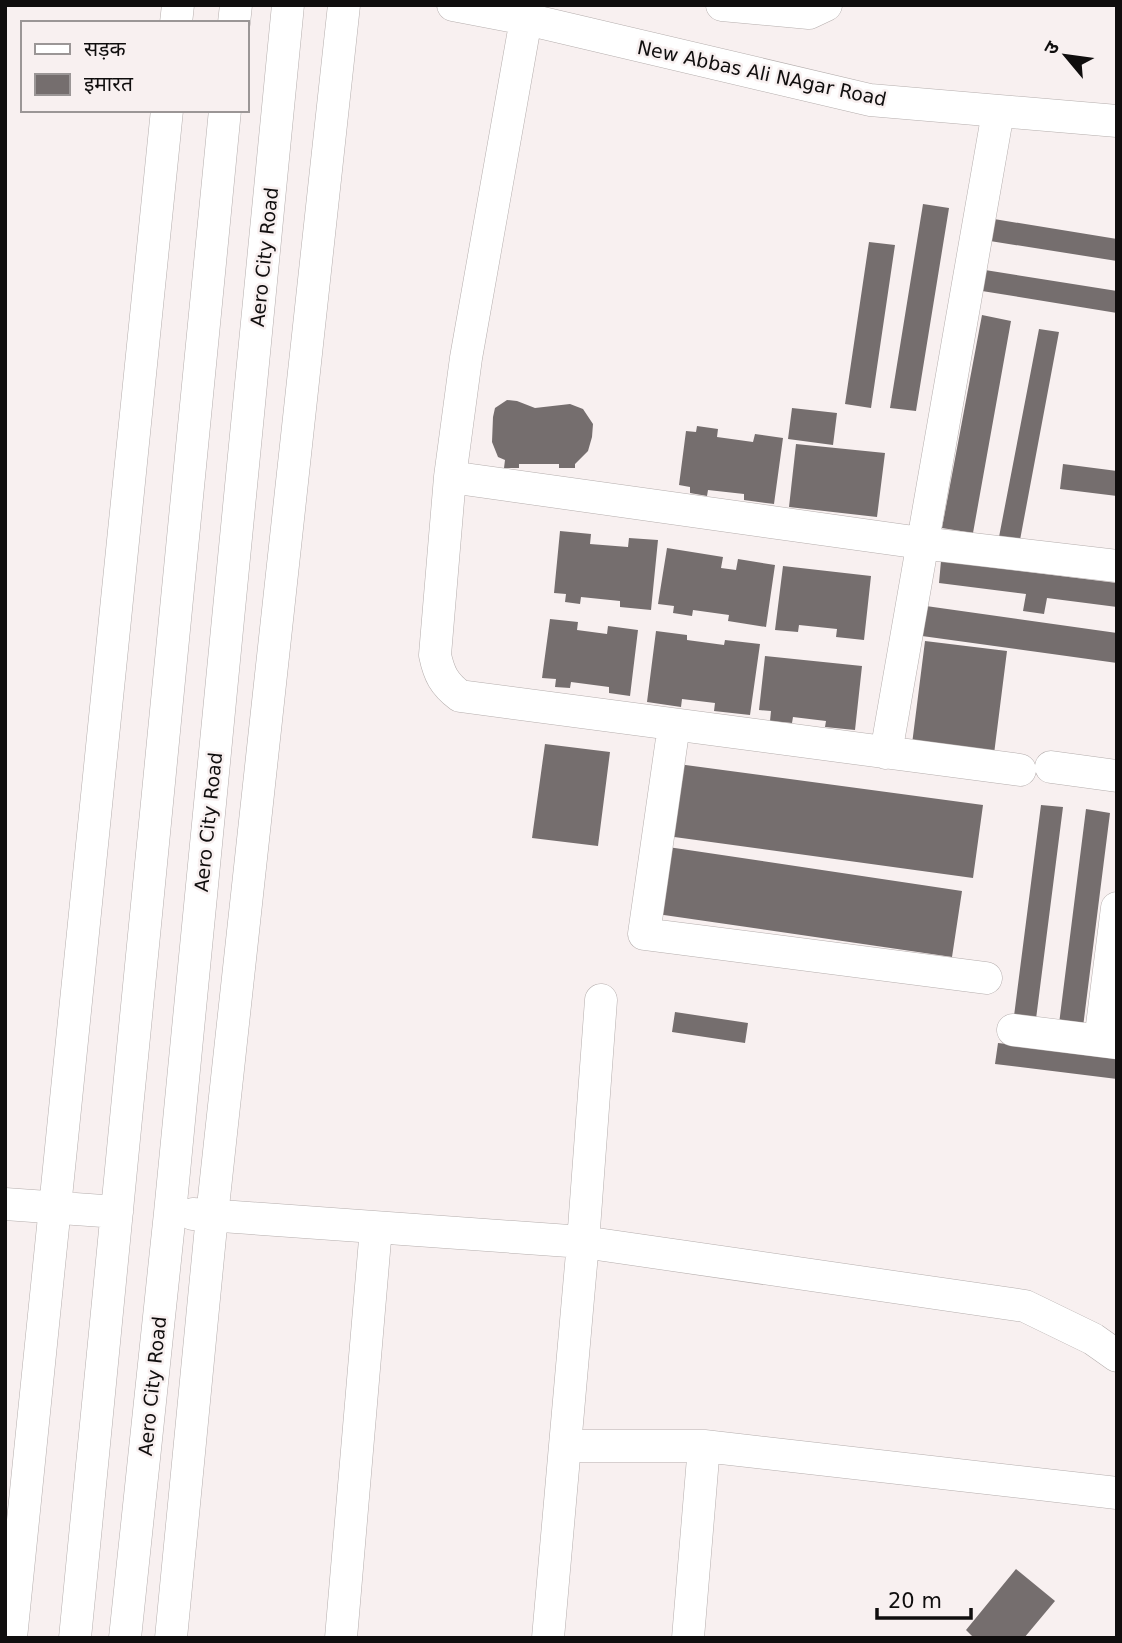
<svg xmlns="http://www.w3.org/2000/svg" width="1122" height="1643" font-family="'DejaVu Sans','Noto Sans Devanagari',sans-serif">
	<rect width="100%" height="100%" fill="#f8f0f0"/>
	<path fill="#756e6e" d="M923,204L949,208L916,411L890,408Z
		M994,219L1117,239V261L990,241Z
		M869,242L895,245L871,408L845,404Z
		M985,270L1117,291V313L982,291Z
		M982,315L1011,321L973,533L942,528Z
		M1039,329L1059,332L1020,540L999,537Z
		M507,400L517,401L535,408L570,404L583,409L593,424L592,437L588,451L575,464V468H559V464H519V468H504L505,460L498,457L492,442L493,417L495,408Z
		M792,408L837,413L833,445L788,439Z
		M697,426L718,429L717,437L753,442L755,434L783,438L774,504L744,500V494L708,490L707,496L690,493V487L679,485L686,431L696,432Z
		M796,444L885,453L877,517L789,507Z
		M1063,464L1117,471V496L1060,489Z
		M560,531L591,534L590,544L628,547L629,538L658,540L651,610L620,607V601L581,597L580,604L565,602L566,594L554,593Z
		M667,548L723,557L721,568L736,570L738,559L775,565L766,627L728,621L729,615L693,610L692,616L673,613L674,606L658,604Z
		M941,561L1117,583V607L1047,598L1044,614L1023,611L1026,594L939,583Z
		M783,566L871,576L864,640L836,637L837,629L799,625L798,632L775,630Z
		M926,606L1117,633V663L922,636Z
		M550,619L578,622L577,630L607,634L608,626L638,630L630,696L609,693V687L571,682L570,688L555,687L556,679L542,678Z
		M656,631L687,635V640L724,645L725,640L760,644L750,715L714,711L715,703L682,699L681,707L647,702Z
		M925,641L1007,651L993,762L911,752Z
		M765,656L862,666L855,730L825,727L826,721L793,717L792,723L770,721L771,711L759,710Z
		M545,744L610,752L598,846L532,838Z
		M678,764L983,805L973,878L667,836Z
		M1041,805L1063,807L1036,1019L1014,1016Z
		M1086,809L1110,813L1083,1027L1059,1024Z
		M668,847L962,891L952,957L657,914Z
		M675,1012L748,1023L745,1043L672,1032Z
		M998,1043L1117,1057V1079L995,1064Z
		M1016,1569L1055,1601L1024,1638H974L966,1630Z"/>
	<g fill="none" stroke-linecap="round" stroke-linejoin="round">
		<defs>
			<path id="minor" d="M453,5L526,19L870,100L1117,121
				M722,5L809,13L826,5
				M526,19L466,358L450,477L435,655C439,674 444,684 460,696L1020,770
				M176,23L178,5
				M234,23L236,5
				M450,477L921,543L1117,566
				M674,725L644,934L986,978
				M886,753L998,112
				M1051,767L1117,776
				M1013,1030L1117,1043
				M1100,1041L1117,908
				M5,1204L117,1212
				M193,1214L583,1242L1025,1306L1093,1339L1117,1356
				M565,1446H704L1117,1493
				M11,1638L167,110
				M75,1638L225,110
				M125,1638L170,1213L288,5
				M171,1638L212,1216L344,5
				M341,1638L376,1228
				M548,1638L583,1242L601,1000
				M688,1638L704,1446"/>
		</defs>
		<use href="#minor" stroke="#b5aead" stroke-width="33"/>
		<use href="#minor" stroke="#fff" stroke-width="32"/>
	</g>
	<g text-anchor="middle" stroke-width="5" stroke-linejoin="round" paint-order="stroke">
		<g font-size="19" fill="#100e0e" stroke="#f8f0f0">
			<text transform="translate(762 73) rotate(12)" y="7">New Abbas Ali NAgar Road</text>
			<text transform="translate(264 257) rotate(-84)" y="7">Aero City Road</text>
			<text transform="translate(208 822) rotate(-84)" y="7">Aero City Road</text>
			<text transform="translate(152 1386) rotate(-84)" y="7">Aero City Road</text>
		</g>
	</g>
	<rect width="1122" height="1643" fill="none" stroke="#100e0e" stroke-width="14"/>
	<rect x="21" y="21" width="228" height="91" fill="#f8f0f0" stroke="#9b9696" stroke-width="2"/>
	<rect x="35" y="44" width="35" height="10" fill="#ffffff" stroke="#9b9696" stroke-width="2"/>
	<text x="84" y="56" font-size="21" fill="#100e0e">सड़क</text>
	<rect x="35" y="74" width="35" height="21" fill="#756e6e" stroke="#9b9696" stroke-width="2"/>
	<text x="84" y="91" font-size="21" fill="#100e0e">इमारत</text>
	<g transform="translate(1066 56) rotate(299)" stroke="#f8f0f0" stroke-width="5" paint-order="stroke">
	<path d="M0-5L12 26L0 18L-12 26Z" fill="#100e0e"/>
	<text y="-10" font-size="19" font-weight="bold" text-anchor="middle" fill="#100e0e">उ</text>
	</g>
	<path d="M877 1608v10h94v-10" fill="none" stroke="#100e0e" stroke-width="3.5"/>
	<text x="888" y="1608" font-size="21" fill="#100e0e" stroke="#f8f0f0" stroke-width="5" paint-order="stroke">20 m</text>
</svg>
